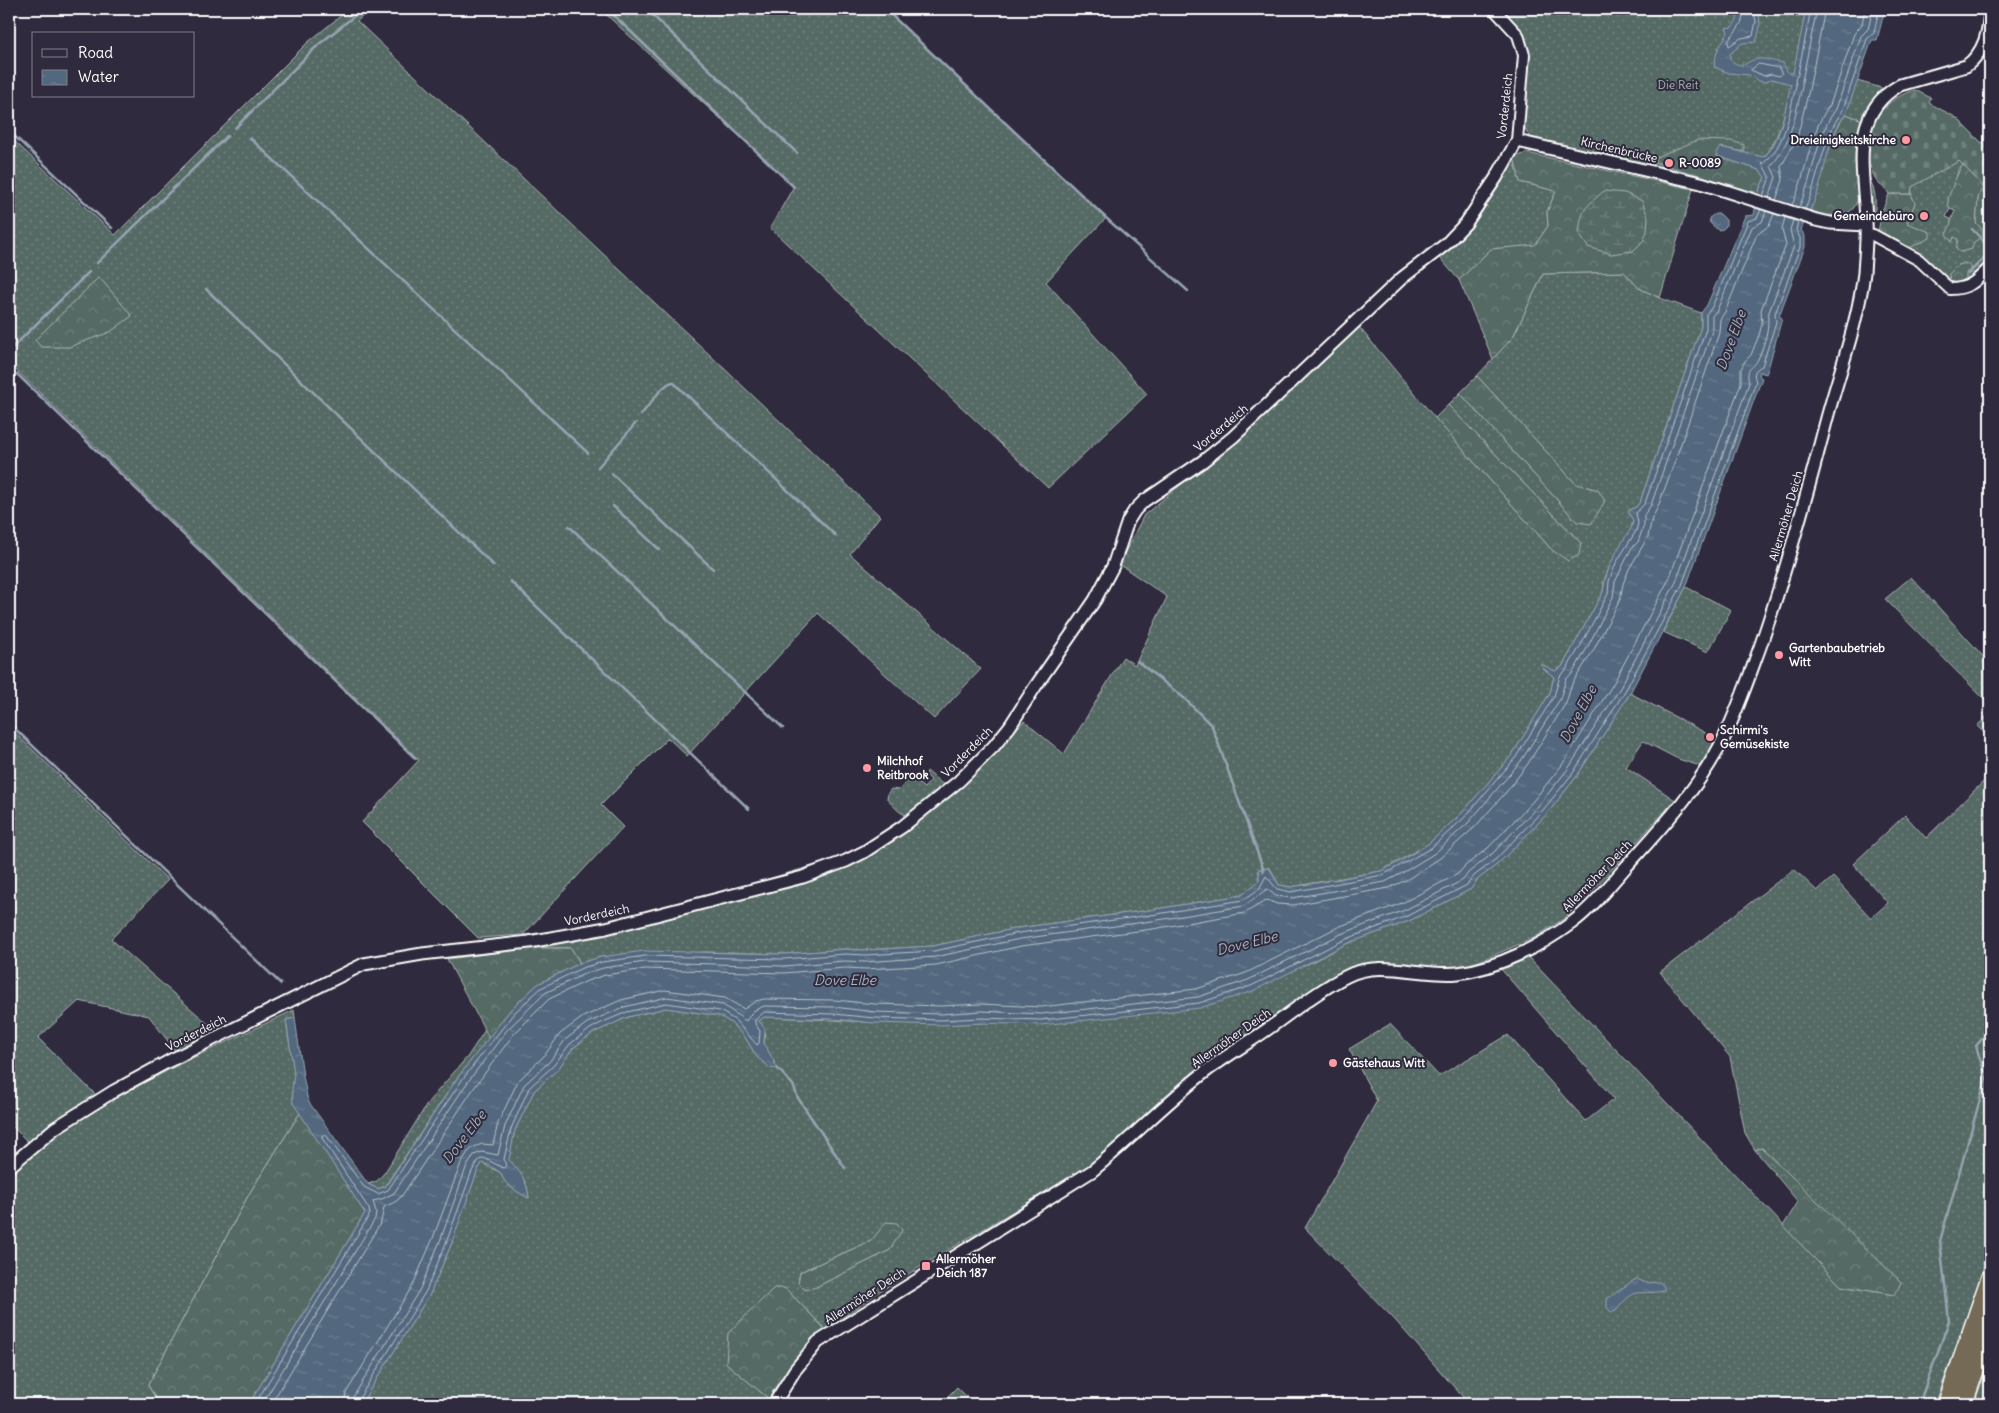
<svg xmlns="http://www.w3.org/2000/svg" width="1999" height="1413" font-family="Delius,sans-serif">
	<defs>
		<pattern id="grass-dots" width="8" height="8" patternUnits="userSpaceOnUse" patternTransform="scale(1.25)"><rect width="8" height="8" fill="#566a65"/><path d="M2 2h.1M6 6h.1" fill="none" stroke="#6f807c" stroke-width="1.8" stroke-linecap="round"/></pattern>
		<pattern id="forest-crowns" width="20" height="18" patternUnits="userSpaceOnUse" patternTransform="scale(1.25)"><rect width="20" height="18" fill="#566a65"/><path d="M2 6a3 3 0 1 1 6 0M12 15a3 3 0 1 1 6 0" fill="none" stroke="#6f807c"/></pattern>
		<pattern id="wetland-marsh" width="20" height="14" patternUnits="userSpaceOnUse" patternTransform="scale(1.25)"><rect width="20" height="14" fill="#566a65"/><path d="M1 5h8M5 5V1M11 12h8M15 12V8" fill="none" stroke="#6f807c"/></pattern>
		<pattern id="cemetery-stones" width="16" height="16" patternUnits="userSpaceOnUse" patternTransform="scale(1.25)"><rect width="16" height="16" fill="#566a65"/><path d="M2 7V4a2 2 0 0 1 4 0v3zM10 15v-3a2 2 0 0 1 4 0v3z" fill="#6f807c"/></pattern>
		<pattern id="water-ripples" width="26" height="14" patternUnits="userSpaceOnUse" patternTransform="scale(1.25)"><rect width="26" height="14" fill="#52687e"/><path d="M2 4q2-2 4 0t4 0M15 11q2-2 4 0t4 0" fill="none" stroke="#6c7f91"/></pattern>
	</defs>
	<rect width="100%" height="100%" fill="#2f2a3d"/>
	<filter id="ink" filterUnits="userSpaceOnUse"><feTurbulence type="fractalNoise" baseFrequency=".02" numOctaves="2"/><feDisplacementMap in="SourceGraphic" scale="10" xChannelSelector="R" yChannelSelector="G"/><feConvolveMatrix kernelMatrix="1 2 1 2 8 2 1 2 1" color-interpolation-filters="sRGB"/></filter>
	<g filter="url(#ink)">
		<path fill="url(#grass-dots)" stroke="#aab4b2" fill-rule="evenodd" d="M349,9H372L357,21L880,516L850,554L981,669L934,719L818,613L687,756L668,738L601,805L623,827L523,935L606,924L714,895L849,855L913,815C902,818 894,806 887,799L888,793L891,789L899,790L911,777L924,788L931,780L926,775L927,771L947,788L917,812L970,778L1024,721L1064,754L1123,657L1135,665L1167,597L1119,564L1144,515L1253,425L1354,321L1435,418L1552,550L1581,543L1448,405L1460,393L1577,522L1598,490L1576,484L1477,376L1513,337L1543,274L1624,272L1639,288L1660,298L1701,313V327L1640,502L1636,507L1629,510L1633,520L1631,530L1612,561L1604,580L1603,592L1562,667L1555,671L1541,664L1542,667L1554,677L1550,693L1512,755L1461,814L1428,844L1381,871L1291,887L1279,885L1270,868L1259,869V881L1242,895L1150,910L1018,928L933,946L865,950L845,949L784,954L706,952L601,957L580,963L571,948H534L522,935L478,938L362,822L419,760L9,363V136L115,235L307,43Z
			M600,9H885L1106,218L1046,282L1147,394L1048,488L770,228L794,186Z
			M1498,9H1806C1799,44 1787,134 1764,157L1654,162L1706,176L1535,141L1527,133L1523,124L1527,55Z
			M1857,81L1885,89L1876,98L1862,120L1846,114Z
			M1514,157L1520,182L1556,191L1547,212L1548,226L1535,246L1491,249L1459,280L1438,256Z
			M1959,161L1963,165L1958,170L1955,184L1948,201L1950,209L1946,217L1951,219L1952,241L1954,237L1976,223L1978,198L1983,185L1990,193V261L1967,283L1951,285L1907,249V223L1915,203L1911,194V187Z
			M1868,176C1877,191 1877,206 1872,223Z
			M1911,577L1990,664V705L1885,599Z
			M1686,587L1731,610L1708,652L1663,632Z
			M1630,693L1717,739L1700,766L1678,759L1643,741L1626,767L1675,800L1596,887L1565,918L1534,938L1475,963L1449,969L1342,973L1208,1062L1087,1167L880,1291L826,1330L785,1288L726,1363L769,1399L764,1404H361L430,1294L451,1245L477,1172L482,1163L501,1173C503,1185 518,1192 529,1198C527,1181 521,1172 508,1160L515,1130L534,1091L558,1069L573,1048L593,1033L628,1017L666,1008L720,1016L731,1023L746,1039L757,1057L777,1068L764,1043L766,1034L759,1021L764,1017C837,1019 909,1027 981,1023L1308,964L1346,944L1409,921L1471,889L1477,880L1499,863L1547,814L1577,776ZM871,1241L890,1250L816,1287L800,1272Z
			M1990,713V739L1977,726Z
			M9,727L168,880L111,939L221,1035L180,1057L149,1016L79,1001L38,1038L99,1098L31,1145L9,1123Z
			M1989,776L1990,1247L1970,1310L1935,1404H1469L1395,1320L1305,1228L1377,1101L1349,1049L1390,1024L1439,1076L1508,1035L1586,1121L1614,1099L1500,968L1527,956L1841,1286L1895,1295L1762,1148L1755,1150L1745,1133L1730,1057L1660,972L1794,869L1817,891L1833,877L1871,918L1888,903L1853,864L1905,815L1926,838Z
			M294,1010L295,1018L286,1020C288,1037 292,1054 294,1071C295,1090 287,1093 300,1113L249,1194L148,1385L159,1404H9V1333L17,1321L9,1315V1174L59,1132L103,1104L182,1063Z
			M485,1030L489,1038L458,1077L385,1186L378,1189L368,1184L377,1181L385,1172L429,1101L468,1056Z
			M1990,1358V1404H1974L1989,1363Z
			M957,1387L974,1404H940Z"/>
		<path fill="url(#forest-crowns)" stroke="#aab4b2" d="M1846,114L1862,120C1858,133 1855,145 1855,158C1855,171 1860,185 1858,197C1854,222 1827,216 1810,211C1822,183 1828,136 1846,114Z
			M1698,140L1731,141L1744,145V152L1720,147L1717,156L1759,170L1765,177L1758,193L1654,162L1656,157Z
			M1527,153L1693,189L1660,298L1639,288L1624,272L1543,274L1513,337L1493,359L1459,280L1491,249L1535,245L1548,226L1547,212L1556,191L1520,182L1514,157Z
			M1963,165L1983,185L1978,198L1976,223L1982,229L1983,236L1974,242L1972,249L1960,252L1956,249L1958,239L1954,237L1952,242L1946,234C1951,226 1951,219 1955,211L1950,209C1949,207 1948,203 1948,200C1949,195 1959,168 1963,165Z
			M1889,194H1911L1915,203L1907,223L1930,232V238L1907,249L1878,232L1882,211Z
			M1966,263L1972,268L1966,273V279L1958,284L1950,281L1949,274L1958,265Z
			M99,277L132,316L110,332L69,347H41L35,340Z
			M1477,376L1576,484L1598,490L1605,501L1591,524L1577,522L1460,393Z
			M1448,405L1581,543L1579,555L1568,561L1552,550L1435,418Z
			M534,948H571L580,963L538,984L511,1009L489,1038L447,959Z
			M300,1113L365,1213L249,1404H159L148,1385L249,1194Z
			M1762,1148L1901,1282L1895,1295L1841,1286L1783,1226L1798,1202L1755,1150Z
			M886,1222L897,1223L902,1230L890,1250L816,1287L805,1290L798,1283L800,1272L871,1241Z
			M774,1288H785L826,1330C802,1348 783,1372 769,1399L726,1363L728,1333Z"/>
		<path fill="url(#wetland-marsh)" stroke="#aab4b2" d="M1604,191L1625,193L1642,201L1648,217L1647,231L1644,240L1633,251L1611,254L1588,247L1579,234C1581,210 1585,207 1604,191Z"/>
		<path fill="url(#cemetery-stones)" stroke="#aab4b2" d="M1915,90L1931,98L1929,103L1957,118L1982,143L1988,138L1990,130V193L1959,161L1912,187L1911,194H1889C1886,189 1884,188 1879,184C1875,180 1871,169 1869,163C1867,159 1868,153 1868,148C1869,118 1887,98 1915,90Z"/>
		<path fill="url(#water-ripples)" stroke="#97a4b2" d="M1736,9H1757C1762,22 1760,29 1756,42L1742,43L1730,54V60C1745,71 1745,60 1759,59C1766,58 1775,62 1783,63L1788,73H1793L1806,9H1885L1877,40H1872L1846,114C1828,135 1826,169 1817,194C1813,207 1805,218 1801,230L1805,236V247L1779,316L1782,318L1768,369L1766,374L1760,372L1759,376L1762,378L1686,587L1630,693L1577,776L1547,814L1499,863L1477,880L1471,889L1409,921L1346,944L1253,991L1200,1008L1041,1025L981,1023L941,1025L874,1023L833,1019L764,1017L759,1021L765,1029L764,1043L778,1069L770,1068L757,1057L746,1039L731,1023L720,1016L666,1008L628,1017L593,1033L573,1048L558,1069L534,1091L515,1130L509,1160C521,1172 527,1181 529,1198C519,1193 503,1185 501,1173L489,1165L482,1163L477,1172L451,1245L430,1294L361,1404H249L365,1213L293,1103L292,1089L294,1073L286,1020L295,1018L303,1076L308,1101L368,1184L378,1189L386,1186L458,1077L511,1009L538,984L580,963L601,957L644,951L784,954L845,949L865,950L933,946L1018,928L1150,910L1242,895L1259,881V869L1269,868L1279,885L1291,887L1328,881L1330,879L1334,880L1381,871L1399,862L1428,844L1461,814L1512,755L1550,693L1554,677L1542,667L1541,664L1555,671L1562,667L1603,592C1605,575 1612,559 1621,544C1626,535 1632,531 1633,520L1628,512L1629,510L1636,507L1640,502L1701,327V313L1707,305L1745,216L1754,215L1758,193L1765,177L1759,170L1717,156V151L1720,147L1764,157C1782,140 1785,107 1791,84L1771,79L1765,82L1759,81L1749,75L1729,73L1714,67L1717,51L1728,32L1726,28L1732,27C1738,20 1739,17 1736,9Z
			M1715,214H1720L1726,220V226L1723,229L1718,230L1710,223L1709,218Z
			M1637,1279L1646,1283L1659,1282L1664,1286V1291C1636,1296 1636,1285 1616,1311L1611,1312L1607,1307V1299L1634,1280Z"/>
		<path fill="#2f2a3d" d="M1756,192L1812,211L1806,224L1753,207Z"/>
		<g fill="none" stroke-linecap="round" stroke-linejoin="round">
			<path stroke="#bac3cb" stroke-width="1" d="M1741,9C1748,22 1733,32 1728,42L1729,46L1741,38L1753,36L1756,21L1753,9
				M1759,64L1779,68L1782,74L1779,76L1771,74L1764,76L1751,70Z
				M1763,196L1770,177L1762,164C1786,147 1789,113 1796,86L1795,79L1798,74L1811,9
				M1769,198L1776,177L1771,166C1791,144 1795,115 1802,87V81L1817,9
				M1776,200L1783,180L1781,167L1797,138L1809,90L1825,9
				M1792,205C1807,175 1809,131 1830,105L1854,34L1862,24L1865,9
				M1799,207C1814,177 1816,134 1836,109L1861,36L1868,29L1873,9
				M1805,209C1819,180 1823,136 1842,112L1867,39L1874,33L1879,9
				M255,1404L370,1214L369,1209L322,1138V1135H326L364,1187L378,1194L388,1190L462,1080L514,1013L541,988L582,968L602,962L645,956L784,959L845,954L865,955L934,951L1019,933L1151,915L1243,900L1259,889L1266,876L1277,889L1291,892L1383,875L1431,848L1465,817L1516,757L1554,696L1560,676L1566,670L1581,645L1608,594L1609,581L1616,563L1636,531L1638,523L1636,513L1645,503L1706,329V314L1712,307L1748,221L1757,218L1761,209
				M262,1404L375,1219L376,1212L373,1201L382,1199L394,1193L467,1083L507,1030L545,993L584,974L603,968L645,962L784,966L845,961L865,962L935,957L1020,939L1152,921L1244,906L1267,889L1276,896L1292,898L1385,882L1404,872L1435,853L1469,822L1521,761L1560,699L1566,679L1572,674L1587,648L1613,597L1615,582L1631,549L1638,542L1644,525V515L1651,505L1712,331V316L1717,310L1752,227L1762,222L1766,211
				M271,1404L381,1222L384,1207L395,1202L401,1197L474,1088L513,1035L549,999L587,981L605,975L645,969L784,973L845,968L866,969L936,965L1021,946L1153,929L1245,913L1267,900L1277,904L1293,905L1389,888L1408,879L1440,858L1475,827L1507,791L1527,765L1566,703L1572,684L1593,651L1620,600L1623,584L1629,569L1648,537L1652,518L1657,509L1674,464L1719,333L1720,319L1725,312L1757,234L1769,226L1774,214
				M344,1404L346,1393L413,1285L433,1238L461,1163L468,1152L474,1147L482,1144L493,1145L498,1123L518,1081L544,1056L560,1034L583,1017L621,1000L665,990L725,998L744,1009L756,1001L764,999L835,1000L875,1004L941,1006L981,1004L1041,1007L1196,989L1246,973L1338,927L1402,903L1458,874L1465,866L1488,848L1533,801L1562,765L1613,684L1669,579L1741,383V369L1745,361L1751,355L1759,335L1762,324L1761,310L1786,245L1782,230L1785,217
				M351,1404L353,1397L420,1289L440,1241L466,1168L474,1155L482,1152L498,1155L505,1126L524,1085L550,1061L565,1040L587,1023L624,1007L667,997L723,1005L746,1021L753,1011L764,1006L834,1007L875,1012L941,1014L981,1011L1041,1014L1198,997L1248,980L1341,934L1405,910L1463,880L1469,872L1492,854L1538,806L1568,769L1620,688L1676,582L1749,383C1745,366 1753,370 1758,359C1762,352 1764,343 1766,336C1769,326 1767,321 1769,312L1794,246L1790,230L1793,220
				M357,1404L358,1400L426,1291L446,1243L472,1171L479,1160L484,1158L503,1168L506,1167L504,1159L511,1129L529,1088L554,1065L570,1044L590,1029L603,1022L627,1012L666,1003L720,1011L735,1020L757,1045L759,1043L760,1031L755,1024V1020L764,1012L834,1014L875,1018L941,1020L981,1018L1041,1020L1199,1003L1251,986L1344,940L1407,916L1467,885L1474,876L1496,859L1543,810L1573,773L1625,691L1682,585L1756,382C1753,373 1754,370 1762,366L1776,322L1775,314L1800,247V238L1796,230L1798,222"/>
			<path stroke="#97a4b2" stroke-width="2.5" d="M607,9L794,187
				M646,9L797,153
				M885,9L1106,218L1188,291
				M235,128L318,45L363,9
				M9,131L112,228
				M250,138L588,453
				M1988,138L1990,130
				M1984,191L1990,198
				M1972,229L1990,248
				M97,263L227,136
				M1968,274L1990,252
				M206,289L494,566
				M9,351L89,272
				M17,374L416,759
				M641,415C648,407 663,383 673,382L836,536
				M598,467L636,423
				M612,474L713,569
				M613,506L660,550
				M569,526L783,728
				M510,581L749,809
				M1137,661L1184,698L1212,726L1264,871
				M9,723L281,984
				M778,1069L793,1085L798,1098L845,1168
				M1919,1404L1949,1321L1940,1241L1986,1078L1976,1046L1990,1029"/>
			<defs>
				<path id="minor" d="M1494,9L1518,35L1524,55L1517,141
					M1866,234L1873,235L1919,260L1950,289C1970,289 1977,280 1990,267"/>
				<path id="tertiary" d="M9,1167L55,1128L114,1091L169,1061L364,964L422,954L529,942L606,928L803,877L846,861L864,852L902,827L959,781L994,746L1010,726L1035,687L1095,600L1113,566L1128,521L1135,510L1144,501L1203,461L1233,437L1402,278L1446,244L1466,223L1496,178L1517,141L1701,183L1816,220L1830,223L1866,225
					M774,1404L795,1370L818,1342L1092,1171C1131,1139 1165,1103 1205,1072C1226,1056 1250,1042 1272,1026C1296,1009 1320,989 1347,976C1381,959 1422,977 1458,973C1498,968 1541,946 1573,922C1593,907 1609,886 1625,868C1661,828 1700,787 1724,738C1738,709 1749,677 1760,647C1786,572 1807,495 1827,418C1840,370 1858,322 1864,273C1865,255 1867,238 1866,220C1864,171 1848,114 1900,85L1966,66C1985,52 1989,31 1990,9"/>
				<path id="motorway" d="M1947,1404L1990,1279
					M1963,1404L1990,1325"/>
			</defs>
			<use href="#minor" stroke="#fff" stroke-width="14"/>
			<use href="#tertiary" stroke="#fff" stroke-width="15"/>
			<use href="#motorway" stroke="#fff" stroke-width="21"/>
			<use href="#minor" stroke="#2f2a3d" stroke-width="10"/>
			<use href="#tertiary" stroke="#2f2a3d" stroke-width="11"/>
			<use href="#motorway" stroke="#746b55" stroke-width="18"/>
		</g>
	</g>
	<g fill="#ff9aa2" stroke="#2f2a3d" stroke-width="2">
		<circle cx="1906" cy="140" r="5"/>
		<circle cx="1669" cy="163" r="5"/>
		<circle cx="1924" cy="216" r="5"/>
		<circle cx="1779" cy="655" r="5"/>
		<circle cx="1710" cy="737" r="5"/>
		<circle cx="867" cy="768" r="5"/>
		<circle cx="1333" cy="1063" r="5"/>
		<rect x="921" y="1261" width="10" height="10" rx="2.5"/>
	</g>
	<g text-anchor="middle" stroke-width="4" stroke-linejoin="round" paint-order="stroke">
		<g font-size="12" fill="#aab4b2" stroke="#2f2a3d">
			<text x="1678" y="89">Die Reit</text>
		</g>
		<g font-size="12" fill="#fff" stroke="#2f2a3d">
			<text transform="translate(1505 106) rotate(-84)" y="4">Vorderdeich</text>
			<text transform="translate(1619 150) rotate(13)" y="4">Kirchenbrücke</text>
			<text transform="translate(1221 428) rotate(-40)" y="4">Vorderdeich</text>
			<text transform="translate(1786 516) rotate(-74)" y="4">Allermöher Deich</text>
			<text transform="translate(967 752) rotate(-45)" y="4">Vorderdeich</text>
			<text transform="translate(1597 876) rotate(-46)" y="4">Allermöher Deich</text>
			<text transform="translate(597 915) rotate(-12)" y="4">Vorderdeich</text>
			<text transform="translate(196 1033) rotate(-27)" y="4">Vorderdeich</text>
			<text transform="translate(1231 1038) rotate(-35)" y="4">Allermöher Deich</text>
			<text transform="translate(865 1296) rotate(-33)" y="4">Allermöher Deich</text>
		</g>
		<g font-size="12" font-weight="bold" fill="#fff" stroke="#2f2a3d" text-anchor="start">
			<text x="1896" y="144" text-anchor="end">Dreieinigkeitskirche</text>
			<text x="1679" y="167">R-0089</text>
			<text x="1914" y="220" text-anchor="end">Gemeindebüro</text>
			<text x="1789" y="652">Gartenbaubetrieb<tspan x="1789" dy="14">Witt</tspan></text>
			<text x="1720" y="734">Schirmi's<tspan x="1720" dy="14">Gemüsekiste</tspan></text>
			<text x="877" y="765">Milchhof<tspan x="877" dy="14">Reitbrook</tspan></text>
			<text x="1343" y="1067">Gästehaus Witt</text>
			<text x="936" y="1263">Allermöher<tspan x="936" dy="14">Deich 187</tspan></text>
		</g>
		<g font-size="14" font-style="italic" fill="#a8b4be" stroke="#2f2a3d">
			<text transform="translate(1731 340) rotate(-70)" y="5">Dove Elbe</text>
			<text transform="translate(1578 714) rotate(-62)" y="5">Dove Elbe</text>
			<text transform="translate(1247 943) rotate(-14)" y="5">Dove Elbe</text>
			<text x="845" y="985">Dove Elbe</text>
			<text transform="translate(464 1137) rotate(-53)" y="5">Dove Elbe</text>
		</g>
	</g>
	<rect width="1999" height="1413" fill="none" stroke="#2f2a3d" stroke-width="30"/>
	<rect x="15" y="15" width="1969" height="1383" fill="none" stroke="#fff" stroke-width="2" filter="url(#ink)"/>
	<rect x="32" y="32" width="162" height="65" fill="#2f2a3d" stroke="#827f8b"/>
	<rect x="42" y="49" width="25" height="8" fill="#2f2a3d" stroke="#827f8b"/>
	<text x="78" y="58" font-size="15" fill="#ffffff">Road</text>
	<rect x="42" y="70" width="25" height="15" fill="url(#water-ripples)" stroke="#827f8b"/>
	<text x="78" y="82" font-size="15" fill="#ffffff">Water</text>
</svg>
